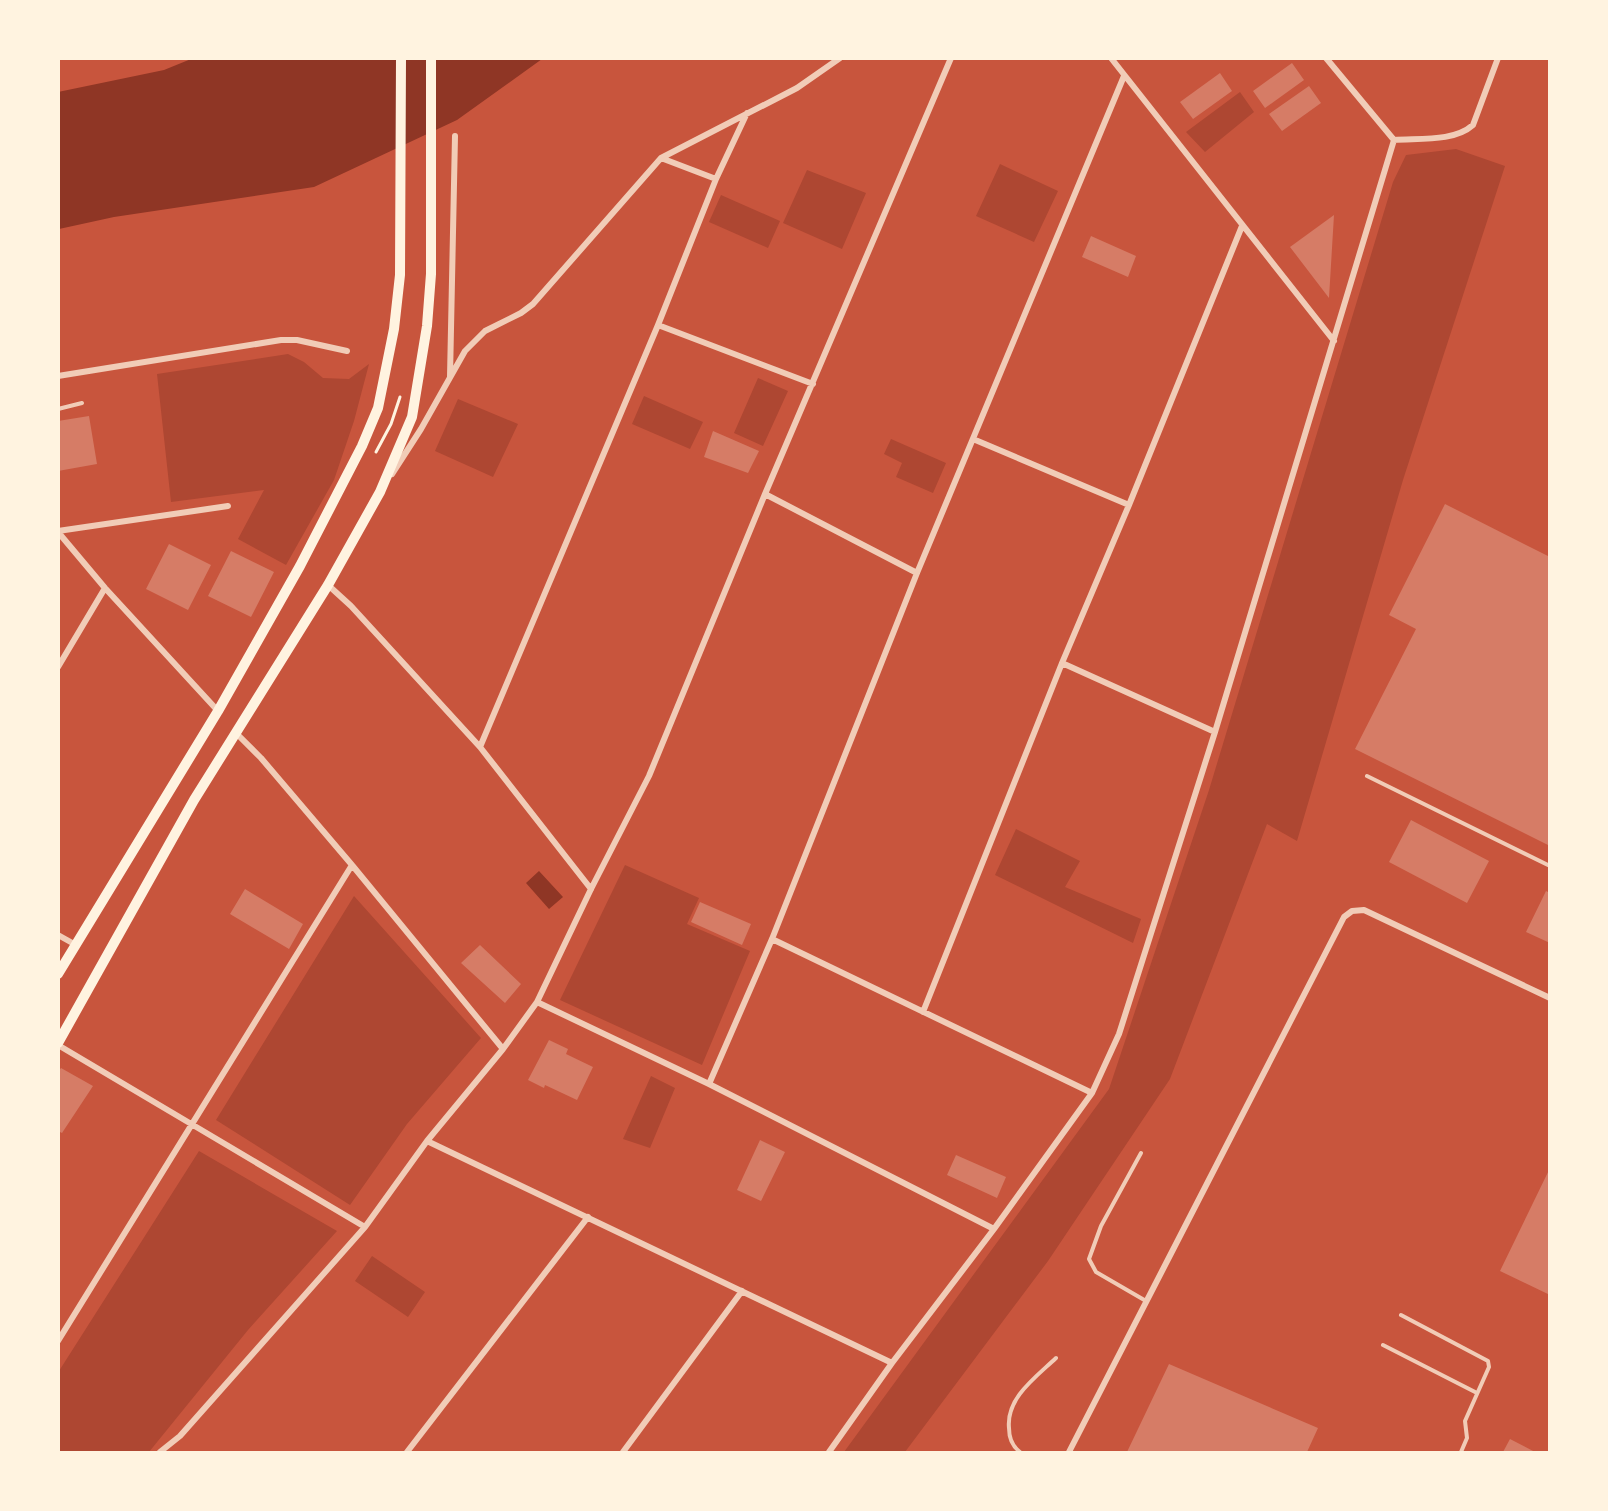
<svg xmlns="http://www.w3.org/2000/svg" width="1608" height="1511" font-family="'PT Sans',sans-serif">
	<rect width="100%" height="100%" fill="#c8553d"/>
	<path fill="#ae4732" d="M1240,92L1254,112L1205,152L1186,132Z
		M1456,149L1505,166L1403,480L1297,841L1267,824L1170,1079L1048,1261L905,1452H844L1109,1089L1209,790L1393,182L1406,155Z
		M1000,164L1058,191L1034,242L976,216Z
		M807,170L866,193L842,249L783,223Z
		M721,195L780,221L768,248L709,222Z
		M288,354L304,362L323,378L349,379L369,364L354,421L334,480L286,565L238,539L264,490L171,502L157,374Z
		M758,378L788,391L763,446L734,433Z
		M644,396L703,422L690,449L632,424Z
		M458,399L518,424L493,477L435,451Z
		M891,439L946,463L933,493L896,477L902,463L884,454Z
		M1016,829L1080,861L1065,887L1141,919L1133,943L995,875Z
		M625,865L699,898L687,924L750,951L702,1065L560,1000Z
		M354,896L481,1038L407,1124L350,1205L216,1120Z
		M651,1076L675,1088L650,1148L623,1139Z
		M199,1151L337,1231L248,1330L149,1452H59V1371Z
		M372,1256L425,1292L408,1317L355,1281Z"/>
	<path fill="#8f3625" d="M191,59H542L457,120L314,187L114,217L59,229L58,92L164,70Z
		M539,871L563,897L549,909L526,883Z"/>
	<path fill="#d67c66" d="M1292,63L1304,80L1265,108L1253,91Z
		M1220,73L1232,91L1193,119L1180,102Z
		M1309,86L1321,103L1282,131L1269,114Z
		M1334,215L1329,298L1290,247Z
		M1091,236L1136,256L1128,277L1082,257Z
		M89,416L97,464L58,471V421Z
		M713,431L759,451L748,473L704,457Z
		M1445,504L1550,557V846L1355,749L1416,629L1389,615Z
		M169,544L211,565L188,610L146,589Z
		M231,551L274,572L251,617L208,596Z
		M1411,820L1489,861L1467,903L1389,862Z
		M245,889L303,924L289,949L230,914Z
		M1546,891L1550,893V943L1526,932Z
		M700,902L751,924L742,945L691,922Z
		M480,945L521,984L505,1003L461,963Z
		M549,1040L568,1049L566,1054L593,1067L577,1100L545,1085L544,1088L528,1080Z
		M61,1068L93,1086L62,1133L58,1131V1072Z
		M760,1140L785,1152L761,1201L737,1190Z
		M956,1155L1006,1177L997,1198L947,1175Z
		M1550,1168V1295L1500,1271Z
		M1169,1364L1318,1428L1307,1452H1127Z
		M1510,1439L1535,1452H1503Z"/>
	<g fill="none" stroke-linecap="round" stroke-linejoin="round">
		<path stroke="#fff3e0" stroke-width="3" d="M376,452L391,424L400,397"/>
		<path stroke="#f1ccb7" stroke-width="4" d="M58,409L82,403
			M1367,776L1550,866
			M1141,1153L1101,1226L1089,1259L1096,1272L1146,1301
			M1401,1315L1488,1361L1489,1367L1465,1421L1467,1438L1461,1452
			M1383,1345L1477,1393
			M1020,1452C1012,1446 1009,1438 1009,1428C1006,1398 1036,1377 1056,1358"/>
		<path stroke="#f1ccb7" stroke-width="6" d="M1111,58L1334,341
			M1326,58L1394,140
			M1394,140C1419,138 1454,142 1473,125L1498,58
			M661,158L716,179
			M658,325L813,384
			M58,376L281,340H297L347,351
			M450,377L455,136
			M973,439L1129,505
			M392,474L421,429L465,351L485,331L521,313L533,304L661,158L797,88L840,58
			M765,494L917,573
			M58,531L228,506
			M58,532L105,588L218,711
			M328,585L351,606L480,747L591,889
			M1062,663L1215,732
			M58,667L105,588
			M236,733L261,758L352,865L503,1049
			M480,747L658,325L716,179L747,113
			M58,935L76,945
			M772,939L1092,1093
			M537,1002L709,1084L994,1229
			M923,1012L1062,663L1129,505L1242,226
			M58,1045L365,1227
			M709,1084L772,939L917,573L1124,76
			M427,1141L892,1363
			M58,1341L352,865
			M160,1452L180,1436L365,1227L427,1141L503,1049L537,1002L591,889L649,776L765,494L951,58
			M407,1452L588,1217
			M623,1452L742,1291
			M829,1452L892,1363L994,1229L1092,1093L1119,1034L1215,732L1394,140
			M1069,1452L1344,917L1352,911L1364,910L1550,998"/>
		<path stroke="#fff3e0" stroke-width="10" d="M58,974L218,711L300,566L362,446L378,408L394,329L400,275L401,58
			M58,1043L194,800L328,585L380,492L412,417L427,326L431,274V58"/>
	</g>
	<rect width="1608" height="1511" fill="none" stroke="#fff3e0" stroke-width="120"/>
</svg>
